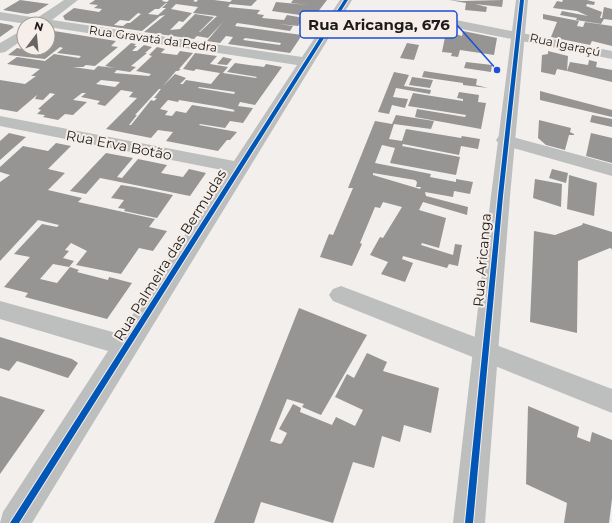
<svg xmlns="http://www.w3.org/2000/svg" width="612" height="523" font-family="Montserrat,sans-serif">
	<rect width="100%" height="100%" fill="#f2efec"/>
	<path fill="#979593" fill-rule="evenodd" d="M20,0L49,4L36,12L27,14L3,10Z
		M95,0H163L162,1L167,2L169,0H195L193,1L196,2L198,0H214L230,2L232,0H257L251,6L230,4L228,7L260,10L257,14L264,15L262,18L284,20L287,15L304,18L298,26L279,24L293,26L290,31L237,23L235,26L302,35L290,53L228,44L233,37L226,36L220,43L207,41L223,22L208,38L197,36L194,39L144,32L165,15L160,16L142,31L65,20L63,16L74,8L99,12L102,9L94,8L98,5L89,4ZM166,3H167L162,8H166L158,15L148,14L155,9H159ZM176,4L198,7L193,13L217,16L200,32H199L214,17L195,14L180,29L170,30L179,21L183,22L192,13L171,9ZM138,13L141,14L130,23H127L123,26L114,25L120,20L129,21ZM245,38L281,43L280,45L243,40Z
		M293,0H327L314,17L272,11L276,2L308,5L291,3Z
		M449,0L462,1L503,0L502,7L475,4L487,7L486,12L465,10L466,3Z
		M563,0H587L595,2L594,5L587,4L586,6L602,12L600,18H602L604,7L612,9V20L604,19L601,24L576,20L577,18L560,15L562,11L588,16L577,11L553,8L557,1L562,2Z
		M543,14L579,21L577,26L583,27L585,22L612,26V46L592,41L590,45L551,37L557,22L543,19Z
		M0,23L11,25L14,27L0,37Z
		M48,30L116,41L111,46L118,47L95,66L86,65L83,67H73L94,70L98,66L115,68L105,66L131,43L136,44L134,46H137L132,51H137L144,45L152,47L145,53H147L131,66L136,67L130,72L117,70L114,73L149,76L151,74L136,71L152,56L149,55L157,47L165,49L161,53L177,55L180,51L193,53L179,69H181L178,71H176L163,86L175,74L186,78L180,84H183L186,80L211,84L220,73L196,69L194,71L183,69L195,53L217,56L210,64L228,67L223,73L256,78L257,77L227,72L235,63L264,67L266,64L282,67L255,105L240,102L238,106L253,108L243,123L230,121L225,128L200,124L199,125L237,132L230,140H227L218,151L166,141L173,132L165,131L158,130L151,138L106,129L137,98L129,97L133,92L121,90L105,106L97,104L100,101L81,97L86,93H82L73,100L87,102L73,115L65,114L58,120L43,117L45,115L37,114L41,110L38,109L55,94L50,93L43,100L35,99L37,95L17,112L0,109V80L25,84L36,76H31L40,69L7,64L17,57L45,61L54,54L79,58L81,56L57,53L63,48L60,47L45,59L8,55L17,48L27,50L30,48H48ZM101,80L120,82L115,87L96,84ZM199,87L235,92L234,94L198,88ZM159,89H161L154,98H157L154,101L151,100L131,125H129L137,115H135ZM168,100L178,102L179,100L221,107L235,110L233,111L235,112L192,105L186,113L176,111L172,116L165,115L168,111L160,109Z
		M463,31L497,38L494,55L460,50L458,57L451,56L452,53L442,52L445,37L453,38L455,34L462,36Z
		M407,43L419,45L414,60L400,58Z
		M548,51L568,56L567,71L557,69L555,75L541,72L542,55L548,54Z
		M223,57L232,59L227,65L217,64Z
		M589,60L597,62L596,67L612,70V82L567,71L570,62L588,65Z
		M466,62L492,65L491,72L464,68Z
		M424,71L477,79L476,85L488,88L463,85V83L422,77Z
		M394,72L409,75L404,86L431,90L430,94L396,88L393,97L408,99L405,108L392,105L389,114L378,112Z
		M412,77L433,80L430,88L409,85Z
		M540,91L612,110V117L540,100Z
		M459,92L479,95L478,102L486,103L481,129L415,117L417,109L465,117L466,115L408,106L413,93L463,101V99L457,98Z
		M396,115L434,121L431,129L394,124L389,139L402,141L406,129L461,138L462,136L480,139L478,149L461,146L459,155L403,144L402,146L460,157L456,175L390,163L395,148L382,145L375,163L431,174L430,177L456,182V179L473,182L470,194L454,191L453,197L425,192L426,196L468,207L467,215L423,202L419,210L446,218L439,248L422,243L421,245L453,255L455,244L462,245L458,266L449,264L447,268L403,256L402,259L413,263L405,282L381,274L388,262L370,255L380,237L383,238L402,207L383,202L380,208L375,207L360,243L362,244L352,266L320,257L329,234L333,235L353,188H348L375,121L392,124ZM373,173L415,180L417,182L416,187H421L420,189L373,175Z
		M592,115L612,119V127L590,122Z
		M539,120L571,128L570,132L574,134V135H569L565,150L546,145L538,138Z
		M9,133L26,137L0,160V141Z
		M591,133L612,138V163L586,156Z
		M56,143L71,146L48,169L65,173L48,190L82,198L78,202L155,219L149,227L167,231L153,251L139,248L121,274L76,265L87,251L71,243L65,250L69,251L63,258L74,261L69,267L53,264L40,279L57,283L70,267L79,270L77,272L108,280L109,277L132,283L107,319L25,297L28,293L4,287L30,257L14,254L42,224L57,227L59,225L38,220L0,261V182L10,175L0,172V167L23,146L48,151Z
		M106,153L133,158L117,177L122,178L138,159L167,165L161,173L183,177L189,169L206,173L190,196L100,178L86,194L70,191Z
		M552,169L568,173L566,183L549,178Z
		M569,175L597,183L594,216L567,209Z
		M535,179L562,184L561,207L533,198Z
		M121,185L134,187L173,195L157,218L124,211L125,209L118,208L124,200L111,198Z
		M583,223L612,232V249L610,248L578,261L577,333L530,322L534,231L555,235L582,225Z
		M299,308L367,335L321,415L302,407L304,404L287,399L270,441L280,444L282,443L287,433L279,429L293,404L301,408L300,412L332,425L336,417L355,426L363,410L335,397L347,374L354,378L367,353L387,362L383,371L439,388L431,433L404,425L400,442L382,436L374,468L353,462L333,523L261,502L254,523H214Z
		M0,337L72,359L78,363L68,378L17,361L9,371L0,368Z
		M0,396L45,410L0,474Z
		M528,406L579,427L577,437L590,442L592,432L612,440V499L609,523H564L567,503L526,484Z"/>
	<g fill="none" stroke-linecap="round" stroke-linejoin="round">
		<path fill="#bdbebe" fill-rule="evenodd" d="M64,0H78L52,20L302,57L340,0H352L32,523H0L3,512L108,351L0,319V301L120,334L227,171L0,126V116L234,161L297,65L48,27V24H27L0,20V12L37,18Z
			M421,13L612,51V59L416,20L415,17L416,14Z
			M24,29V39L5,52L0,53V43Z
			M505,135L612,164V176L499,144L496,140L499,136Z
			M341,286L612,389V413L333,301L329,295L333,289Z"/>
		<path fill="#bdbebe" fill-rule="evenodd" d="M516,0H528L510,196L485,523H453L491,196Z"/>
		<defs>
			<path id="cycleway" d="M344,0H348L19,523H10Z
				M520,0H524L503,196L473,523H465L498,196Z"/>
		</defs>
		<use href="#cycleway" stroke="#f5eee9" stroke-width="2"/>
		<use href="#cycleway" fill="#0057b8" fill-rule="evenodd"/>
	</g>
	<g text-anchor="middle" stroke-width="4" stroke-linejoin="round" paint-order="stroke">
		<g font-size="12" fill="#1e1c1a" stroke="#f5eee9">
			<text transform="translate(153 39) rotate(8)" y="4">Rua Gravatá da Pedra</text>
			<text transform="translate(565 45) rotate(12)" y="4">Rua Igaraçú</text>
		</g>
		<g font-size="14" fill="#1e1c1a" stroke="#f5eee9">
			<text transform="translate(119 145) rotate(11)" y="5">Rua Erva Botão</text>
			<text transform="translate(170 255) rotate(-58)" y="5">Rua Palmeira das Bermudas</text>
			<text transform="translate(482 260) rotate(-85)" y="5">Rua Aricanga</text>
		</g>
	</g>
	<path fill="none" stroke="#1d4ed8" stroke-width="1.5" d="M497 70L457 25"/>
	<circle fill="#1d4ed8" stroke="#f5eee9" stroke-width="1.5" cx="497" cy="70" r="4"/>
	<rect fill="#f5eee9" stroke="#1d4ed8" stroke-width="1.5" x="300" y="11" width="157" height="27" rx="4"/>
	<g font-size="15" text-anchor="middle" font-weight="bold" fill="#1e1c1a">
		<text x="379" y="30">Rua Aricanga, 676</text>
	</g>
	<g transform="translate(36 36) rotate(16)"><circle r="19" fill="#f5eee9" stroke="#9f9a96"/>
	<path d="M0-3L7 15L0 10L-7 15Z" fill="#686664"/>
	<text y="-6" font-size="11" font-weight="bold" text-anchor="middle" fill="#1e1c1a">N</text>
	</g>
</svg>
